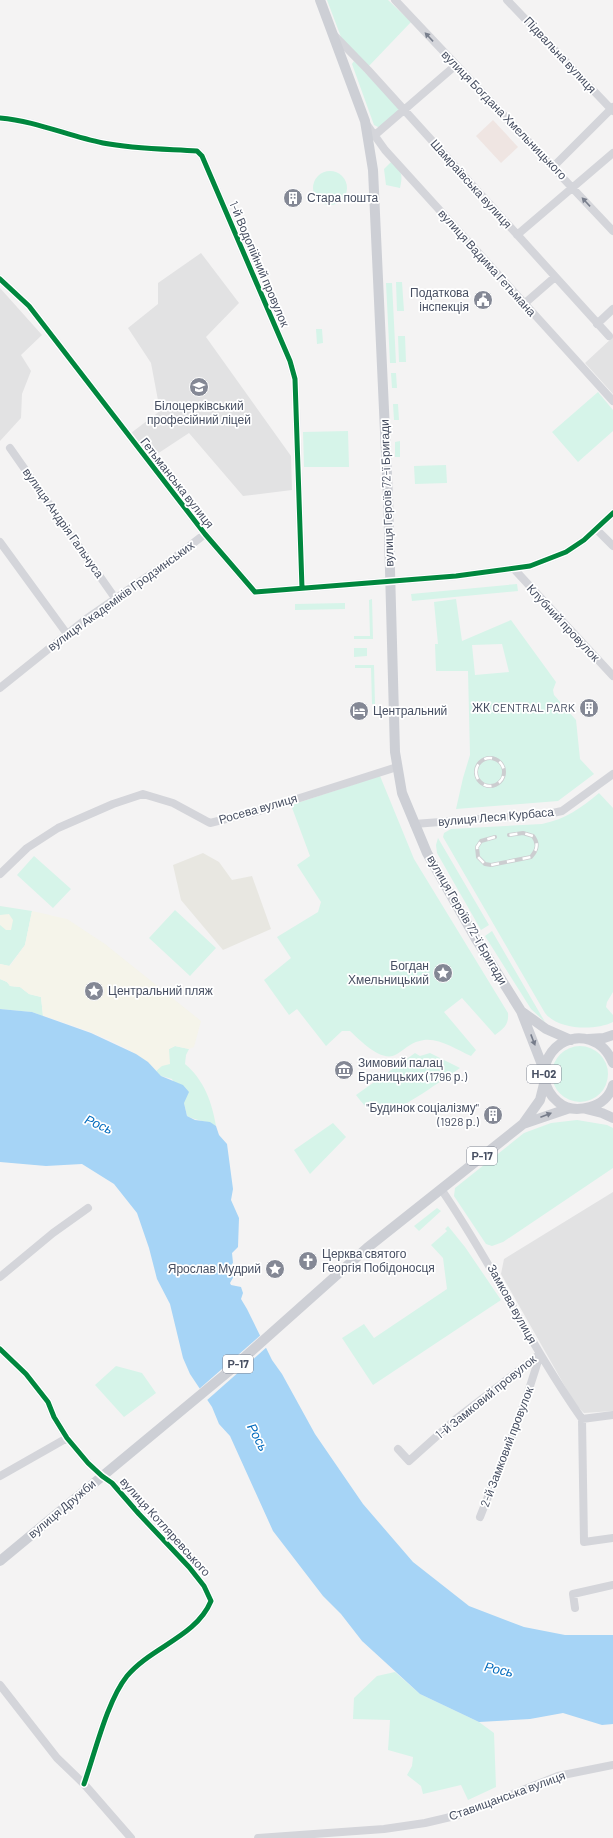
<svg xmlns="http://www.w3.org/2000/svg" width="613" height="1838" font-family="Barlow,sans-serif">
	<rect width="100%" height="100%" fill="#f4f3f3"/>
	<path fill="#e8e7e1" d="M203,853L219,862L232,880L252,876L271,929L223,950L181,900L173,865Z"/>
	<path fill="#e2e2e3" d="M201,253L239,303L206,337L291,456L292,490L243,496L189,433L151,458L131,433L160,411L151,363L128,328L158,304V283Z
		M0,288L42,335L21,355L31,371L22,394L21,418L0,441Z
		M613,337V394L585,363Z
		M613,1192V1411L584,1413L575,1404L501,1274L504,1259Z"/>
	<path fill="#efe5e2" d="M493,120L518,147L501,163L476,136Z"/>
	<path fill="#d6f4e9" fill-rule="evenodd" d="M327,0H388L411,22L368,67L341,37Z
		M354,61L400,109L380,128L374,125L352,64Z
		M391,162C402,171 403,174 400,188L386,185L384,169Z
		M313 188a17 17 0 1 1 34 0a17 17 0 1 1-34 0Z
		M396,282H402L404,311H397Z
		M386,283H392L396,363H390Z
		M316,329H322L323,343L317,344Z
		M398,336H405L406,362H399Z
		M391,373H396L397,388H392Z
		M598,392L613,410V431L578,462L552,432Z
		M398,404L399,420H394L393,404Z
		M348,431L349,467H304L303,432Z
		M400,441V457H395V442Z
		M446,465L447,483L415,484L414,466Z
		M517,584L518,591L412,601L411,594Z
		M372,599L373,639H354V636H370L369,600Z
		M456,599L462,641L511,620L556,682L553,690L554,695L576,720L580,759L594,774L558,801L456,809L463,778L470,755L468,671H436L435,644H438L434,602ZM502,644L509,672L475,675L472,645Z
		M345,603V609L295,610V604Z
		M354,648H367V656L354,657Z
		M355,665H374L375,704H372L371,668H355Z
		M380,776L414,859L508,1013C509,1025 504,1028 495,1035L462,998L444,1012L476,1050L471,1056C457,1050 440,1038 424,1040C411,1042 408,1047 397,1054C382,1064 360,1040 350,1031H342L326,1046L297,1009L289,1015L264,980L291,958L277,937L318,912L321,902L297,865L310,856L291,805Z
		M599,793L613,808V992L607,1002L606,1007L613,1015V1022C595,1031 558,1030 545,1013L443,837L444,833L451,829L542,824C566,819 581,808 599,793Z
		M438,838L489,925L481,930L437,853L436,845Z
		M34,856L71,889L53,908L17,875Z
		M0,906L32,911L25,945L9,966L0,964Z
		M175,910L216,948L190,976L149,938Z
		M492,931L545,1022L531,1009L485,936Z
		M0,979L7,982L10,986L20,987L29,994L41,997L43,1016L32,1012L0,1009Z
		M552 1074a28 28 0 1 1 56 0a28 28 0 1 1-56 0Z
		M175,1046L189,1049L186,1055L185,1064C204,1080 212,1102 216,1126C206,1120 196,1121 187,1116L184,1103L172,1079L161,1076L156,1071C163,1065 168,1059 169,1049Z
		M415,1053L420,1056L430,1053L460,1068C445,1078 399,1112 383,1113C370,1114 363,1104 356,1095Z
		M577,1120L607,1125L613,1128V1168L503,1242L492,1246L486,1244L454,1196L455,1188L524,1133L551,1123Z
		M333,1123L346,1137L310,1174L294,1150Z
		M437,1208L441,1211L419,1231L414,1226Z
		M448,1226L465,1247L501,1300L373,1385L342,1338L364,1324L374,1338L447,1289L443,1258L431,1245L447,1231L445,1229Z
		M116,1366L142,1373L156,1393L124,1417L95,1385Z
		M395,1672L420,1694L479,1722L494,1733L496,1787L468,1800L461,1785L423,1794L421,1786L407,1775L412,1766L413,1757L388,1750L390,1720L353,1719L354,1698L377,1676Z"/>
	<path fill="#f5f4ea" d="M32,911L67,919L105,944L201,1021L194,1047L189,1049L175,1046L169,1049L170,1064L162,1066L156,1071C131,1043 78,1027 43,1016L41,997L29,994L20,987L10,986L7,982L0,979V964L10,966L25,945Z
		M9,914L13,920L11,930H6L0,925V915Z"/>
	<path fill="#a6d4f6" d="M0,1009L32,1012L91,1033L136,1054L148,1062L161,1076L183,1085L189,1092L184,1103L187,1116L195,1120L210,1122L216,1126L219,1135L227,1144L233,1189L231,1200L239,1218L238,1247L232,1253L233,1263L231,1265L230,1270L234,1276L230,1283L231,1285L241,1287L243,1293L241,1299L247,1309L272,1360L282,1374L315,1434L363,1504L413,1562L469,1606L524,1627L565,1635H613V1724L602,1725L563,1713L530,1719L479,1722L420,1694L362,1641L341,1614L323,1596L273,1531L230,1436L219,1424L212,1407L190,1374L183,1358L170,1304L157,1279L149,1248L137,1213L114,1184L82,1164L46,1166L0,1162Z"/>
	<path fill="#f4f3f3" d="M262,1334L268,1346L206,1401L198,1390Z"/>
	<g fill="none" stroke-linecap="round" stroke-linejoin="round">
		<path stroke="#d4d5da" stroke-width="8" d="M395,0L613,231
			M507,0L613,111
			M334,35L368,70L609,336
			M0,118C36,121 68,136 103,143C134,149 166,149 197,151L202,156L290,361L295,379L302,588
			M365,122L385,150L613,401
			M375,135L456,65
			M553,167L613,107
			M517,235L613,153
			M0,279L29,306L205,534L255,592L456,576L530,566L566,552L584,540L613,513
			M524,304L555,277
			M597,324L613,309
			M10,448L115,598
			M596,529L613,546
			M0,542L67,634
			M514,569L613,676
			M0,688L86,619L174,558L205,534
			M414,824L548,814L562,811L613,774
			M0,874L27,848L58,828L113,804L143,794L173,803L210,823L259,811L397,767
			M441,1189C492,1263 530,1345 582,1419L613,1415
			M0,1277L53,1233L88,1208
			M0,1349L26,1374L48,1402L54,1417L67,1438L88,1463L102,1476L112,1483L139,1514L189,1567L204,1586L211,1601C196,1637 151,1647 127,1676C107,1701 95,1753 84,1784
			M582,1419L584,1542L613,1538
			M398,1449L409,1461L456,1419L540,1354
			M0,1476L67,1438
			M480,1517C501,1463 524,1410 540,1354
			M575,1608L573,1594L613,1585
			M0,1685L57,1758L84,1784L131,1838
			M258,1838L384,1829L425,1823L459,1815L558,1776L613,1765"/>
		<path stroke="#cdcfd5" stroke-width="10" d="M320,0L365,121L373,170L388,497L395,752L402,793L427,853L476,939L521,1011L544,1070
			M521,1011L546,1029L571,1040
			M588,1039L604,1038L613,1035
			M613,1063C608,1052 602,1044 590,1040C553,1029 527,1076 558,1102C567,1110 579,1110 590,1107C601,1104 610,1096 613,1085
			M586,1109L602,1113L613,1118
			M523,1124L570,1108
			M0,1561L228,1372L367,1248L523,1124L540,1100L544,1084"/>
		<defs>
			<path id="rail" d="M476 772a14 14 0 1 1 28 0a14 14 0 1 1-28 0Z
				M495,837L481,841L477,847L478,857L485,864L491,865L531,857C537,850 539,844 533,836L523,833L509,835"/>
		</defs>
		<use href="#rail" stroke="#cccdd0" stroke-width="4"/>
		<use href="#rail" stroke="#fff" stroke-width="2.5" stroke-dasharray="8" stroke-linecap="butt"/>
		<defs>
			<path id="cycleway" d="M0,118C36,121 68,136 103,143C134,149 166,149 197,151L202,156L290,361L295,379L302,588
				M0,279L29,306L205,534L255,592L456,576L530,566L566,552L584,540L613,513
				M0,1349L26,1374L48,1402L54,1417L67,1438L88,1463L102,1476L112,1483L139,1514L189,1567L204,1586L211,1601C196,1637 151,1647 127,1676C107,1701 95,1753 84,1784"/>
		</defs>
		<use href="#cycleway" stroke="#fff" stroke-width="8"/>
		<use href="#cycleway" stroke="#00873e" stroke-width="5"/>
	</g>
	<defs><path id="oneway-solid" d="M-6-.8H1V-3.2L6.5 0L1 3.2V.8H-6Z"/></defs>
	<g fill="#787e8c">
		<use href="#oneway-solid" transform="translate(429 37) rotate(-133)"/>
		<use href="#oneway-solid" transform="translate(586 202) rotate(-133)"/>
	</g>
	<g fill="#767c8a">
		<use href="#oneway-solid" transform="translate(533 1040) rotate(69)"/>
		<use href="#oneway-solid" transform="translate(546 1115) rotate(-21)"/>
	</g>
	<defs>
		<symbol id="building-disc" viewBox="-11 -11 22 22"><circle r="9.5" fill="#848895" stroke="#fff"/><path d="M-4-6H4V6H1V3H-1V6H-4ZM-2.5-4.3h1.7v1.8h-1.7ZM.8-4.3h1.7v1.8H.8ZM-2.5-1h1.7V.8h-1.7ZM.8-1h1.7V.8H.8Z" fill="#fff"/></symbol>
		<symbol id="civic-disc" viewBox="-11 -11 22 22"><circle r="9.5" fill="#848895" stroke="#fff"/><path d="M-.6-6.5H3V-4.5H.6V-3L4-1V1h2V6H-6V1h2V-1L-.6-3ZM-1.2 2.5V6h2.4V2.5Z" fill="#fff"/></symbol>
		<symbol id="university-disc" viewBox="-11 -11 22 22"><circle r="9.5" fill="#848895" stroke="#fff"/><path d="M0-5L7-2L0 1L-7-2ZM-4 1L0 2.5L4 1V4Q0 6-4 4Z" fill="#fff"/></symbol>
		<symbol id="hotel-disc" viewBox="-11 -11 22 22"><circle r="9.5" fill="#848895" stroke="#fff"/><path d="M-6-4.5h1.5V1H6V5H4.5V3h-9V5H-6ZM-4 0a1.8 1.8 0 1 1 3.6 0ZM.5 0V-2.5h3Q6-2.5 6 0Z" fill="#fff"/></symbol>
		<symbol id="sight-disc" viewBox="-11 -11 22 22"><circle r="9.5" fill="#848895" stroke="#fff"/><path d="M0-6L1.8-2.2L6-1.7L2.9 1.2L3.7 5.4L0 3.3L-3.7 5.4L-2.9 1.2L-6-1.7L-1.8-2.2Z" fill="#fff"/></symbol>
		<symbol id="museum-disc" viewBox="-11 -11 22 22"><circle r="9.5" fill="#848895" stroke="#fff"/><path d="M0-6L6-3V-2H-6V-3ZM-5-1h2V3h-2ZM-1-1h2V3h-2ZM3-1h2V3H3ZM-6 4H6V6H-6Z" fill="#fff"/></symbol>
		<symbol id="church-disc" viewBox="-11 -11 22 22"><circle r="9.5" fill="#848895" stroke="#fff"/><path d="M-1.2-6h2.4v3.5h3.3v2.4h-3.3V6h-2.4V-.1h-3.3v-2.4h3.3Z" fill="#fff"/></symbol>
	</defs>
	<g fill-rule="evenodd">
		<use href="#building-disc" x="282" y="187" width="22" height="22"/>
		<use href="#civic-disc" x="472" y="289" width="22" height="22"/>
		<use href="#university-disc" x="188" y="376" width="22" height="22"/>
		<use href="#building-disc" x="578" y="697" width="22" height="22"/>
		<use href="#hotel-disc" x="348" y="700" width="22" height="22"/>
		<use href="#sight-disc" x="432" y="962" width="22" height="22"/>
		<use href="#sight-disc" x="83" y="980" width="22" height="22"/>
		<use href="#museum-disc" x="333" y="1059" width="22" height="22"/>
		<use href="#building-disc" x="482" y="1104" width="22" height="22"/>
		<use href="#church-disc" x="297" y="1250" width="22" height="22"/>
		<use href="#sight-disc" x="264" y="1258" width="22" height="22"/>
	</g>
	<g text-anchor="middle" stroke-width="3.5" stroke-linejoin="round" paint-order="stroke">
		<g fill="#fff" stroke="#7e8491" stroke-width="1">
			<rect x="527" y="1065" width="34" height="18" rx="3"/>
			<rect x="467" y="1147" width="30" height="18" rx="3"/>
			<rect x="223" y="1355" width="30" height="18" rx="3"/>
		</g>
		<g font-size="11" font-weight="bold" fill="#474f62">
			<text x="544" y="1078">Н-02</text>
			<text x="482" y="1160">Р-17</text>
			<text x="238" y="1368">Р-17</text>
		</g>
		<g font-size="12" fill="#474f62" stroke="#fff">
			<text transform="translate(560 55) rotate(47)" y="4">Підвальна вулиця</text>
			<text transform="translate(504 115) rotate(46)" y="4">вулиця Богдана Хмельницького</text>
			<text transform="translate(471 184) rotate(48)" y="4">Шамраївська вулиця</text>
			<text transform="translate(487 263) rotate(48)" y="4">вулиця Вадима Гетьмана</text>
			<text transform="translate(259 264) rotate(67)" y="4">1-й Водопійний провулок</text>
			<text transform="translate(177 483) rotate(52)" y="4">Гетьманська вулиця</text>
			<text transform="translate(387 493) rotate(-92)" y="4">вулиця Героїв 72-ї Бригади</text>
			<text transform="translate(63 523) rotate(55)" y="4">вулиця Андрія Гальчуса</text>
			<text transform="translate(121 596) rotate(-36)" y="4">вулиця Академіків Гродзинських</text>
			<text transform="translate(563 623) rotate(47)" y="4">Клубний провулок</text>
			<text transform="translate(258 809) rotate(-16)" y="4">Росева вулиця</text>
			<text transform="translate(496 817) rotate(-5)" y="4">вулиця Леся Курбаса</text>
			<text transform="translate(467 920) rotate(60)" y="4">вулиця Героїв 72-ї Бригади</text>
			<text transform="translate(512 1304) rotate(61)" y="4">Замкова вулиця</text>
			<text transform="translate(486 1397) rotate(-39)" y="4">1-й Замковий провулок</text>
			<text transform="translate(507 1447) rotate(-69)" y="4">2-й Замковий провулок</text>
			<text transform="translate(62 1509) rotate(-40)" y="4">вулиця Дружби</text>
			<text transform="translate(165 1527) rotate(48)" y="4">вулиця Котляревського</text>
			<text transform="translate(507 1796) rotate(-20)" y="4">Ставищанська вулиця</text>
		</g>
		<g font-size="12" fill="#474f62" stroke="#fff" text-anchor="start">
			<text x="307" y="202">Стара пошта</text>
			<text x="469" y="297" text-anchor="end">Податкова<tspan x="469" dy="14">інспекція</tspan></text>
			<text x="199" y="410" text-anchor="middle">Білоцерківський<tspan x="199" dy="14">професійний ліцей</tspan></text>
			<text x="575" y="712" text-anchor="end">ЖК CENTRAL PARK</text>
			<text x="373" y="715">Центральний</text>
			<text x="429" y="970" text-anchor="end">Богдан<tspan x="429" dy="14">Хмельницький</tspan></text>
			<text x="108" y="995">Центральний пляж</text>
			<text x="358" y="1067">Зимовий палац<tspan x="358" dy="14">Браницьких (1796 р.)</tspan></text>
			<text x="479" y="1112" text-anchor="end">"Будинок соціалізму"<tspan x="479" dy="14">(1928 р.)</tspan></text>
			<text x="322" y="1258">Церква святого<tspan x="322" dy="14">Георгія Побідоносця</tspan></text>
			<text x="261" y="1273" text-anchor="end">Ярослав Мудрий</text>
		</g>
		<g font-size="13" font-style="italic" fill="#006abd" stroke="#fff">
			<text transform="translate(99 1124) rotate(24)" y="5">Рось</text>
			<text transform="translate(258 1437) rotate(62)" y="5">Рось</text>
			<text transform="translate(499 1669) rotate(12)" y="5">Рось</text>
		</g>
	</g>
</svg>
